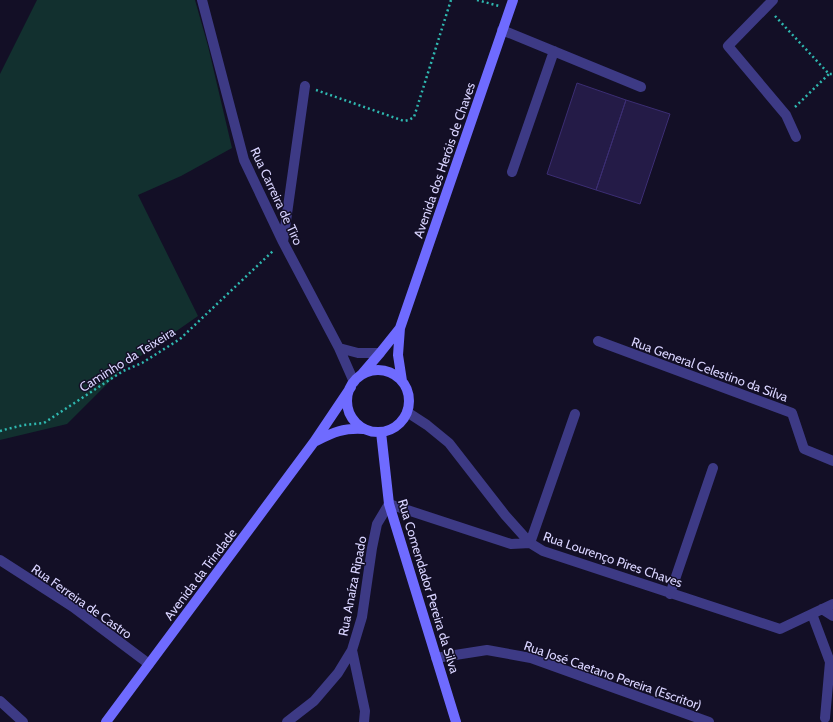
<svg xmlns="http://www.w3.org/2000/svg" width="833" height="722" font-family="Cabin,sans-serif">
	<rect width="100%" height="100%" fill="#130f26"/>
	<path fill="#12302f" d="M37,0H195L208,46L232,148L181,176L138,195L198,316L122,369L67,424L0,440V74Z"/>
	<path fill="#241b47" stroke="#3b2d73" d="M577,83L626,100L596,190L547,174Z
		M626,100L670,114L640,204L596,190Z"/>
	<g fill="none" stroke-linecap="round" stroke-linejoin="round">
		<path stroke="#2fb8b0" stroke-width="2.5" stroke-dasharray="2 3" stroke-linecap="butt" d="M477,0L499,6
			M775,16L829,74H833
			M316,90L404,121L409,120L414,117L451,0
			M795,107L829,74
			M0,431L7,429L24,425L44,423L123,371L142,363L180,339L274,250"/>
		<path stroke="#3d3a85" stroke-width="10" d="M202,0L244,160L283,242L339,348L354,382
			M773,0L728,46L786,115L796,137
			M502,30L641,87
			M512,172L554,51
			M283,242L305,86
			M598,341L792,413L804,449L833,461
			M339,348L358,353H380
			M407,412L427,425L449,443L505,515L530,543L543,551L780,629L833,604
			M0,560L73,607L149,664
			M670,594L713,468
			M822,609L833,616
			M812,614L830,662L825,718
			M352,650L365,711L364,722
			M436,658L487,650L531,658L709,722
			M0,701L23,722
			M287,722L314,701L338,673L352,650L362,617L372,548L377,524L389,504L511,544L530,543L575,414"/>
		<path stroke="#6f6bff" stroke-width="10" d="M347 401a31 31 0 1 1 62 0a31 31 0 1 1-62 0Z
			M362,374L380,353L400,328
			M402,381L398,355L400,328L513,0
			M381,432L389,504L456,722
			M316,441C334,432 343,428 363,429
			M106,722L314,442L351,387"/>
	</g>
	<g text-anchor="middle" stroke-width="3" stroke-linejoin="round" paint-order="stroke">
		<g font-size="13" fill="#d9d4ff" stroke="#130f26">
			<text transform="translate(444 160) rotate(-71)" y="5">Avenida dos Heróis de Chaves</text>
			<text transform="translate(277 196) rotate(65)" y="5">Rua Carreira de Tiro</text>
			<text transform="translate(127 359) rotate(-32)" y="5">Caminho da Teixeira</text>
			<text transform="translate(710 369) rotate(20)" y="5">Rua General Celestino da Silva</text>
			<text transform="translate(613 559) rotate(19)" y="5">Rua Lourenço Pires Chaves</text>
			<text transform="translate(200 574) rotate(-53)" y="5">Avenida da Trindade</text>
			<text transform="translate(352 586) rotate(-79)" y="5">Rua Anaíza Ripado</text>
			<text transform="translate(429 586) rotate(73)" y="5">Rua Comendador Pereira da Silva</text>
			<text transform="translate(82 601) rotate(35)" y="5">Rua Ferreira de Castro</text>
			<text transform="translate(613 675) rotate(19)" y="5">Rua José Caetano Pereira (Escritor)</text>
		</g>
	</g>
</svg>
